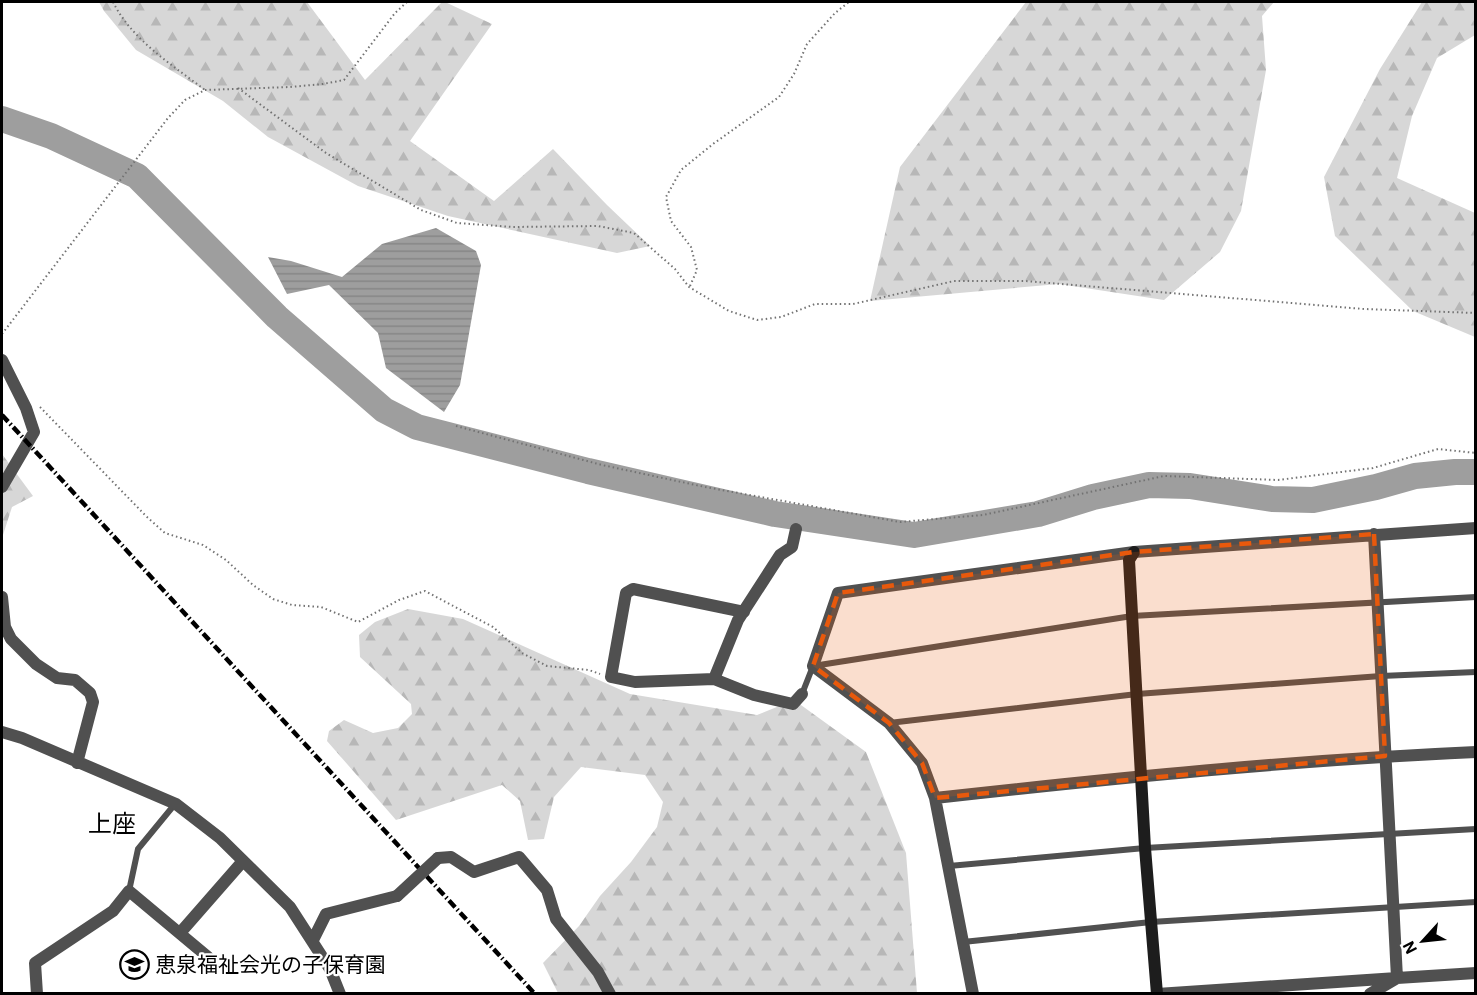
<svg xmlns="http://www.w3.org/2000/svg" width="1477" height="995" font-family="Roboto,'Noto Sans JP',sans-serif">
	<defs>
		<pattern id="forest-firs" width="22" height="20" patternUnits="userSpaceOnUse" patternTransform="scale(1.5)"><rect width="22" height="20" fill="#d7d7d7"/><path d="M5 1l3.5 6h-7zM16 11l3.5 6h-7z" fill="#b7b7b7"/></pattern>
		<pattern id="water-rules" width="6" height="5" patternUnits="userSpaceOnUse" patternTransform="scale(1.5)"><rect width="6" height="5" fill="#9e9e9e"/><path d="M0 2.5h6" fill="none" stroke="#868686"/></pattern>
	</defs>
	<rect width="100%" height="100%" fill="#fff"/>
	<path fill="url(#forest-firs)" d="M99,2H307L365,80L442,2H445L492,24L410,141L494,201L553,149L607,205L650,246L617,253L448,216L358,186L268,137L223,101L136,50L104,11Z
		M1026,2H1274L1262,16L1266,70L1241,211L1220,252L1164,300L1059,284L870,301L900,167Z
		M1422,2H1475V35L1437,58L1412,116L1397,178L1475,213V337L1413,311L1335,236L1324,177L1380,69Z
		M2,454L33,496L12,507L3,535V572L2,568Z
		M408,609L463,619L630,694L757,715L794,700L866,752L906,853L917,993H558L543,963L579,926L600,896L631,862L657,827L663,802L645,775L581,767L554,797L544,839L528,840L520,801L502,785L396,820L327,741L329,731L344,720L373,733L398,728L412,714L411,704L360,657L359,635L375,622Z"/>
	<path fill="url(#water-rules)" d="M436,228L476,251L481,265L460,385L444,412L386,368L378,333L329,285L287,294L268,257L291,261L342,277L382,244Z"/>
	<g fill="none" stroke-linecap="round" stroke-linejoin="round">
		<path stroke="#9e9e9e" stroke-width="26" d="M2,119L51,136L137,176L277,317L384,410L417,427L588,471L775,514L914,535L1038,514L1093,497L1149,485L1190,486L1272,499L1313,500L1376,487L1415,476L1455,472H1476"/>
		<path stroke="#727272" stroke-width="2" stroke-dasharray="1.5 3" stroke-linecap="butt" d="M113,2C132,40 171,64 205,90
			M238,88L326,153L421,210L457,223L513,227L598,226L634,233L675,269L689,287L729,311L757,320L781,317L815,304H853L954,281H1025L1364,309L1476,313
			M690,286L697,270L691,247L671,221L666,197L681,170L713,144L779,97L794,74L807,44L835,13L849,2
			M2,334L168,118L185,100L205,90L290,87L323,84L344,80L395,13L407,2
			M40,407L146,516L165,533L203,545L226,560L253,585L273,599L292,605L321,607L358,622L399,600L425,591L493,627L522,653L547,666L589,670L600,674
			M456,426L602,465L705,487L900,522L983,515L1164,476L1278,480L1373,468L1438,449L1476,453"/>
		<path stroke="#505050" stroke-width="6" d="M802,694L813,666L1132,616L1476,597
			M889,723L1137,694L1381,676L1476,672
			M949,866L1145,848L1476,829
			M129,891L138,849L175,804
			M963,942L1151,922L1476,902"/>
		<path stroke="#505050" stroke-width="12" d="M2,360L26,408L34,432L2,487
			M2,597L5,627L11,639L36,664L57,678L75,680L90,693L93,702L77,763
			M744,612L633,589L626,593L611,677L635,682L714,679L754,695L793,704L802,694
			M714,679L738,620L780,555L792,547L796,529
			M2,732L22,738L176,804L220,838L290,907L330,969L340,994
			M935,798C1115,778 1295,760 1476,752
			M438,858L451,857L474,872L519,857L547,890L556,919L598,972L610,994
			M180,933L243,861
			M313,940L326,914L397,896
			M37,994L35,963L113,911L129,891L208,957
			M973,994L935,798L922,763L889,723L813,666L838,593L1134,552L1476,528
			M1157,994L1397,978L1374,534
			M1370,994L1397,978L1476,973"/>
		<path stroke="#1d1d1d" stroke-width="12" d="M1134,552L1129,560L1145,848L1157,994"/>
		<path stroke="#000" stroke-width="4.5" stroke-dasharray="9 3 1.5 3" stroke-linecap="butt" d="M2,415L535,994"/>
		<path stroke="#505050" stroke-width="12" d="M397,896L438,858"/>
	</g>
	<path fill="#e8590c" fill-opacity="0.2" stroke="#e8590c" stroke-width="4.5" stroke-dasharray="12 8" stroke-linejoin="round" d="M1374,534L1385,756L935,798L922,763L889,723L813,666L838,593L1134,552Z"/>
	<defs>
		<symbol id="school-ring" viewBox="-11 -11 22 22"><circle r="9.5" fill="#fff" stroke="#000" stroke-width="1.5"/><path d="M0-5L7-2L0 1L-7-2ZM-4 1L0 2.5L4 1V4Q0 6-4 4Z" fill="#000"/></symbol>
	</defs>
	<g fill-rule="evenodd">
		<use href="#school-ring" x="118" y="948" width="33" height="33"/>
	</g>
	<g text-anchor="middle" stroke-width="4.5" stroke-linejoin="round" paint-order="stroke">
		<g font-size="21" fill="#000" stroke="#fff" text-anchor="start">
			<text x="155" y="972">恵泉福祉会光の子保育園</text>
		</g>
		<g font-size="24" fill="#000" stroke="#fff">
			<text x="112" y="832">上座</text>
		</g>
	</g>
	<rect width="1477" height="995" fill="none" stroke="#000000" stroke-width="6"/>
	<g transform="translate(1423 941) rotate(243)" stroke="#ffffff" stroke-width="4.5" paint-order="stroke">
	<path d="M0-4.5L10 22L0 15L-10 22Z" fill="#000000"/>
	<text y="-9" font-size="16" font-weight="bold" text-anchor="middle" fill="#000000">N</text>
	</g>
</svg>
